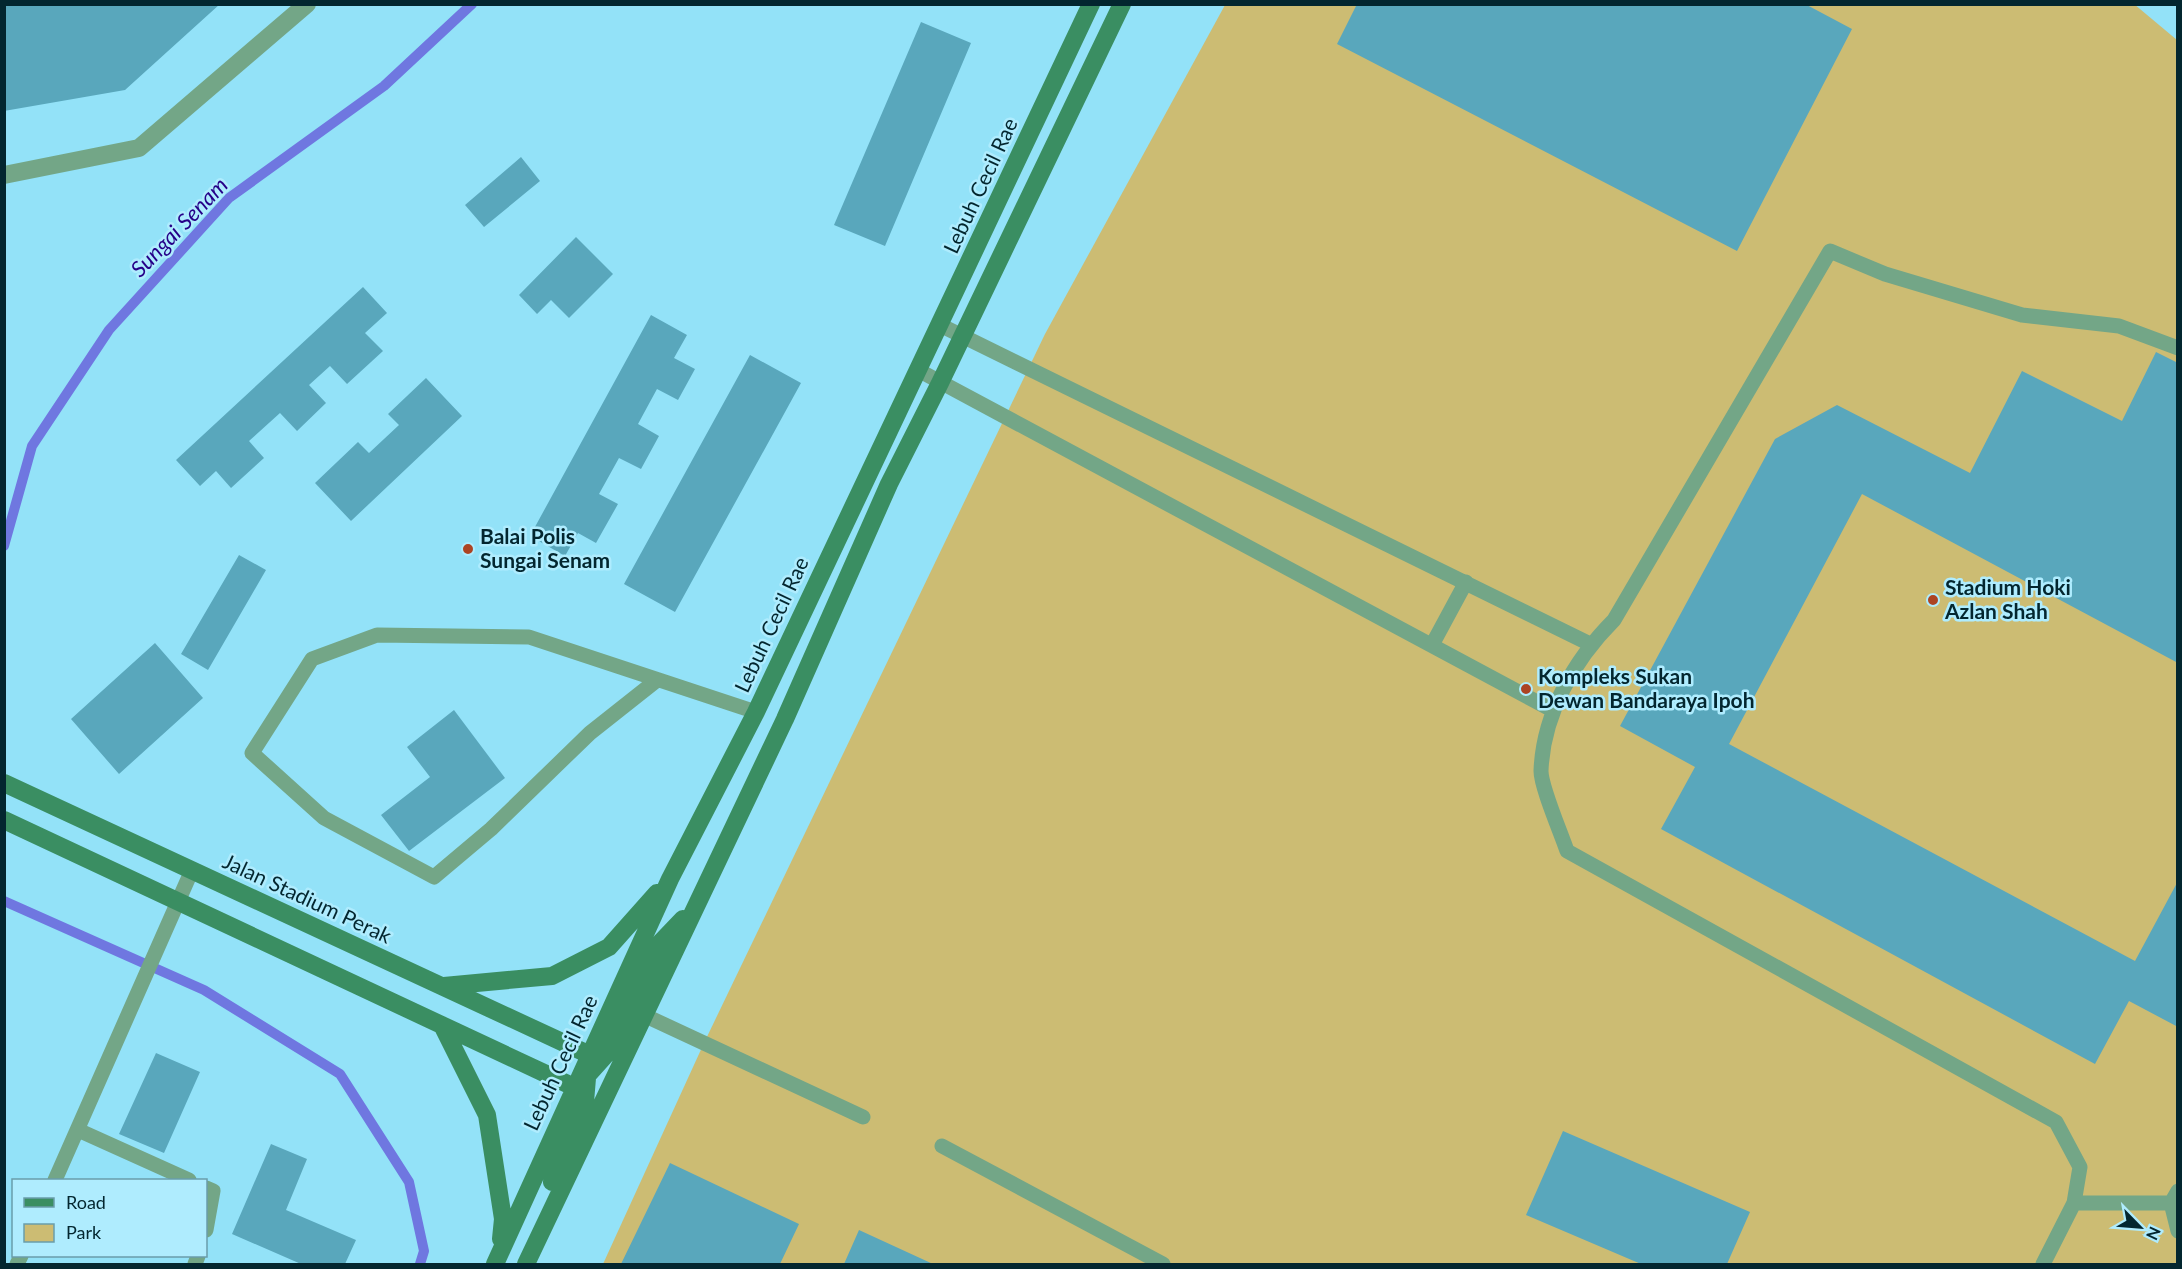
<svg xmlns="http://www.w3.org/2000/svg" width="2182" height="1269" font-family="Lato,sans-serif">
	<rect width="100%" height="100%" fill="#93e2f8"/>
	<path fill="#ccbc73" d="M2134,4L2177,40V1264H603L704,1043L1045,334L1225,5Z"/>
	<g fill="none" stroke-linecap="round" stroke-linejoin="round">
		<path stroke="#6f77e0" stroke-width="10" d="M4,546L32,446L109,330L229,198L384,86L472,4
			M4,901L204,990L340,1074L409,1182L424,1251L420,1264"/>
	</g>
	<path fill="#59a7bc" d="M4,4H220L125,90L4,111Z
		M1357,4H1805L1852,29L1737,251L1337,44Z
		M921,22L971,43L885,246L834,225Z
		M521,157L540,181L484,227L465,205Z
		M576,237L613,274L569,318L551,300L537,314L519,295Z
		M363,287L387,313L365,333L383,351L347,384L330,366L309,385L326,403L297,431L280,413L249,441L264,458L231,488L216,471L200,486L176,460Z
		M651,315L687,335L674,358L695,369L678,400L657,389L638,424L659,436L641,469L619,458L599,494L618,504L596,543L578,533L565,556L530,536Z
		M2156,352L2178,363V663L1862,494L1729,744L2135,961L2178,881V1027L2129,1001L2095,1064L1661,829L1695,767L1620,726L1775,439L1837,405L1970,473L2022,371L2122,421Z
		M750,355L801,383L675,612L624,584Z
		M426,378L462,416L351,521L315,483L358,442L369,453L399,425L388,414Z
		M239,555L266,570L208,670L181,654Z
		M155,643L203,698L119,774L71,719Z
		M454,710L505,778L409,851L381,815L430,777L407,747Z
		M156,1053L200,1072L164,1153L119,1134Z
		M1563,1131L1750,1212L1727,1264H1641L1526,1215Z
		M271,1144L307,1159L286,1210L356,1240L345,1264H301L232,1234Z
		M670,1163L799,1224L780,1264H621Z
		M859,1230L933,1264H844Z"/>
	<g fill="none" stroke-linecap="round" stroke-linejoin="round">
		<path stroke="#73a687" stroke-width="15" d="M940,325L1590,644
			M918,370L1552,710
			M1432,645L1466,582
			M657,680L590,733L491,829L434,877L324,818L252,753L312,659L377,635L529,637L756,712
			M635,1011L863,1117
			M78,1130L189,1180
			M942,1146L1163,1264
			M55,1180L192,870
			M206,1188L213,1191L206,1230
			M2074,1203L2080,1167L2056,1122L1567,851C1561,833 1541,787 1541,771C1543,714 1574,660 1614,620L1830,251L1885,274L2022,315L2119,326L2178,348
			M2171,1203L2178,1231
			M17,1264L21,1256
			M195,1264L198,1256
			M2043,1264L2074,1203H2171L2178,1191"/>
		<path stroke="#73a687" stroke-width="18" d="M4,175L139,148L307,4"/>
		<path stroke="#3a8e62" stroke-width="18" d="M4,783L590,1055
			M4,820L574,1087
			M444,986L552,976L609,947L657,893
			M442,1025L487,1115L503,1219L501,1239
			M585,1078L611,1049L661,942L683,919
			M552,1182L585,1102L588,1066
			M495,1264L670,879L756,712L1091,4
			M526,1264L785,719L889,484L940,383L1122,4"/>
	</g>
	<g fill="#ac4423" stroke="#afecfe" stroke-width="2">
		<circle cx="468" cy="549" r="6"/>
		<circle cx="1933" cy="600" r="6"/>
		<circle cx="1526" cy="689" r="6"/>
	</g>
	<g text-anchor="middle" stroke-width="5" stroke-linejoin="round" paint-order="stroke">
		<g font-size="21" fill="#03262f" stroke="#afecfe">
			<text transform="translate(981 186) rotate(-65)" y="7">Lebuh Cecil Rae</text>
			<text transform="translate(772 625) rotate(-65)" y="7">Lebuh Cecil Rae</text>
			<text transform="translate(307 899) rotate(25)" y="7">Jalan Stadium Perak</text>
			<text transform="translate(561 1063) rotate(-65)" y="7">Lebuh Cecil Rae</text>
		</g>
		<g font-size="21" font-weight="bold" fill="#03262f" stroke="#afecfe" text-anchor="start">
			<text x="480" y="544">Balai Polis<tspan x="480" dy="24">Sungai Senam</tspan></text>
			<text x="1945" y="595">Stadium Hoki<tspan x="1945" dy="24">Azlan Shah</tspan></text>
			<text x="1538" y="684">Kompleks Sukan<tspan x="1538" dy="24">Dewan Bandaraya Ipoh</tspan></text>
		</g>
		<g font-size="22" font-style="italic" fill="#250088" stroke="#afecfe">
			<text transform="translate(179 227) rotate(-46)" y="8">Sungai Senam</text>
		</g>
	</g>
	<rect width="2182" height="1269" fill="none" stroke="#03262f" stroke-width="12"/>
	<rect x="12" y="1179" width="195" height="78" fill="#afecfe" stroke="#6a9dab" stroke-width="1.5"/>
	<rect x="24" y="1198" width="30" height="9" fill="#3a8e62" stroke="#6a9dab" stroke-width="1.5"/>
	<text x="66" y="1209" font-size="18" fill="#03262f">Road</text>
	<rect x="24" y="1224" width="30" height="18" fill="#ccbc73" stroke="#6a9dab" stroke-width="1.5"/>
	<text x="66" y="1239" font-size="18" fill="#03262f">Park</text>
	<g transform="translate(2140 1227) rotate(115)" stroke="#afecfe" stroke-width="4.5" paint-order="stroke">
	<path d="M0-4.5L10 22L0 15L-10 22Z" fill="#03262f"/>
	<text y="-9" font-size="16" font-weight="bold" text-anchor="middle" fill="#03262f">N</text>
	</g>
</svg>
